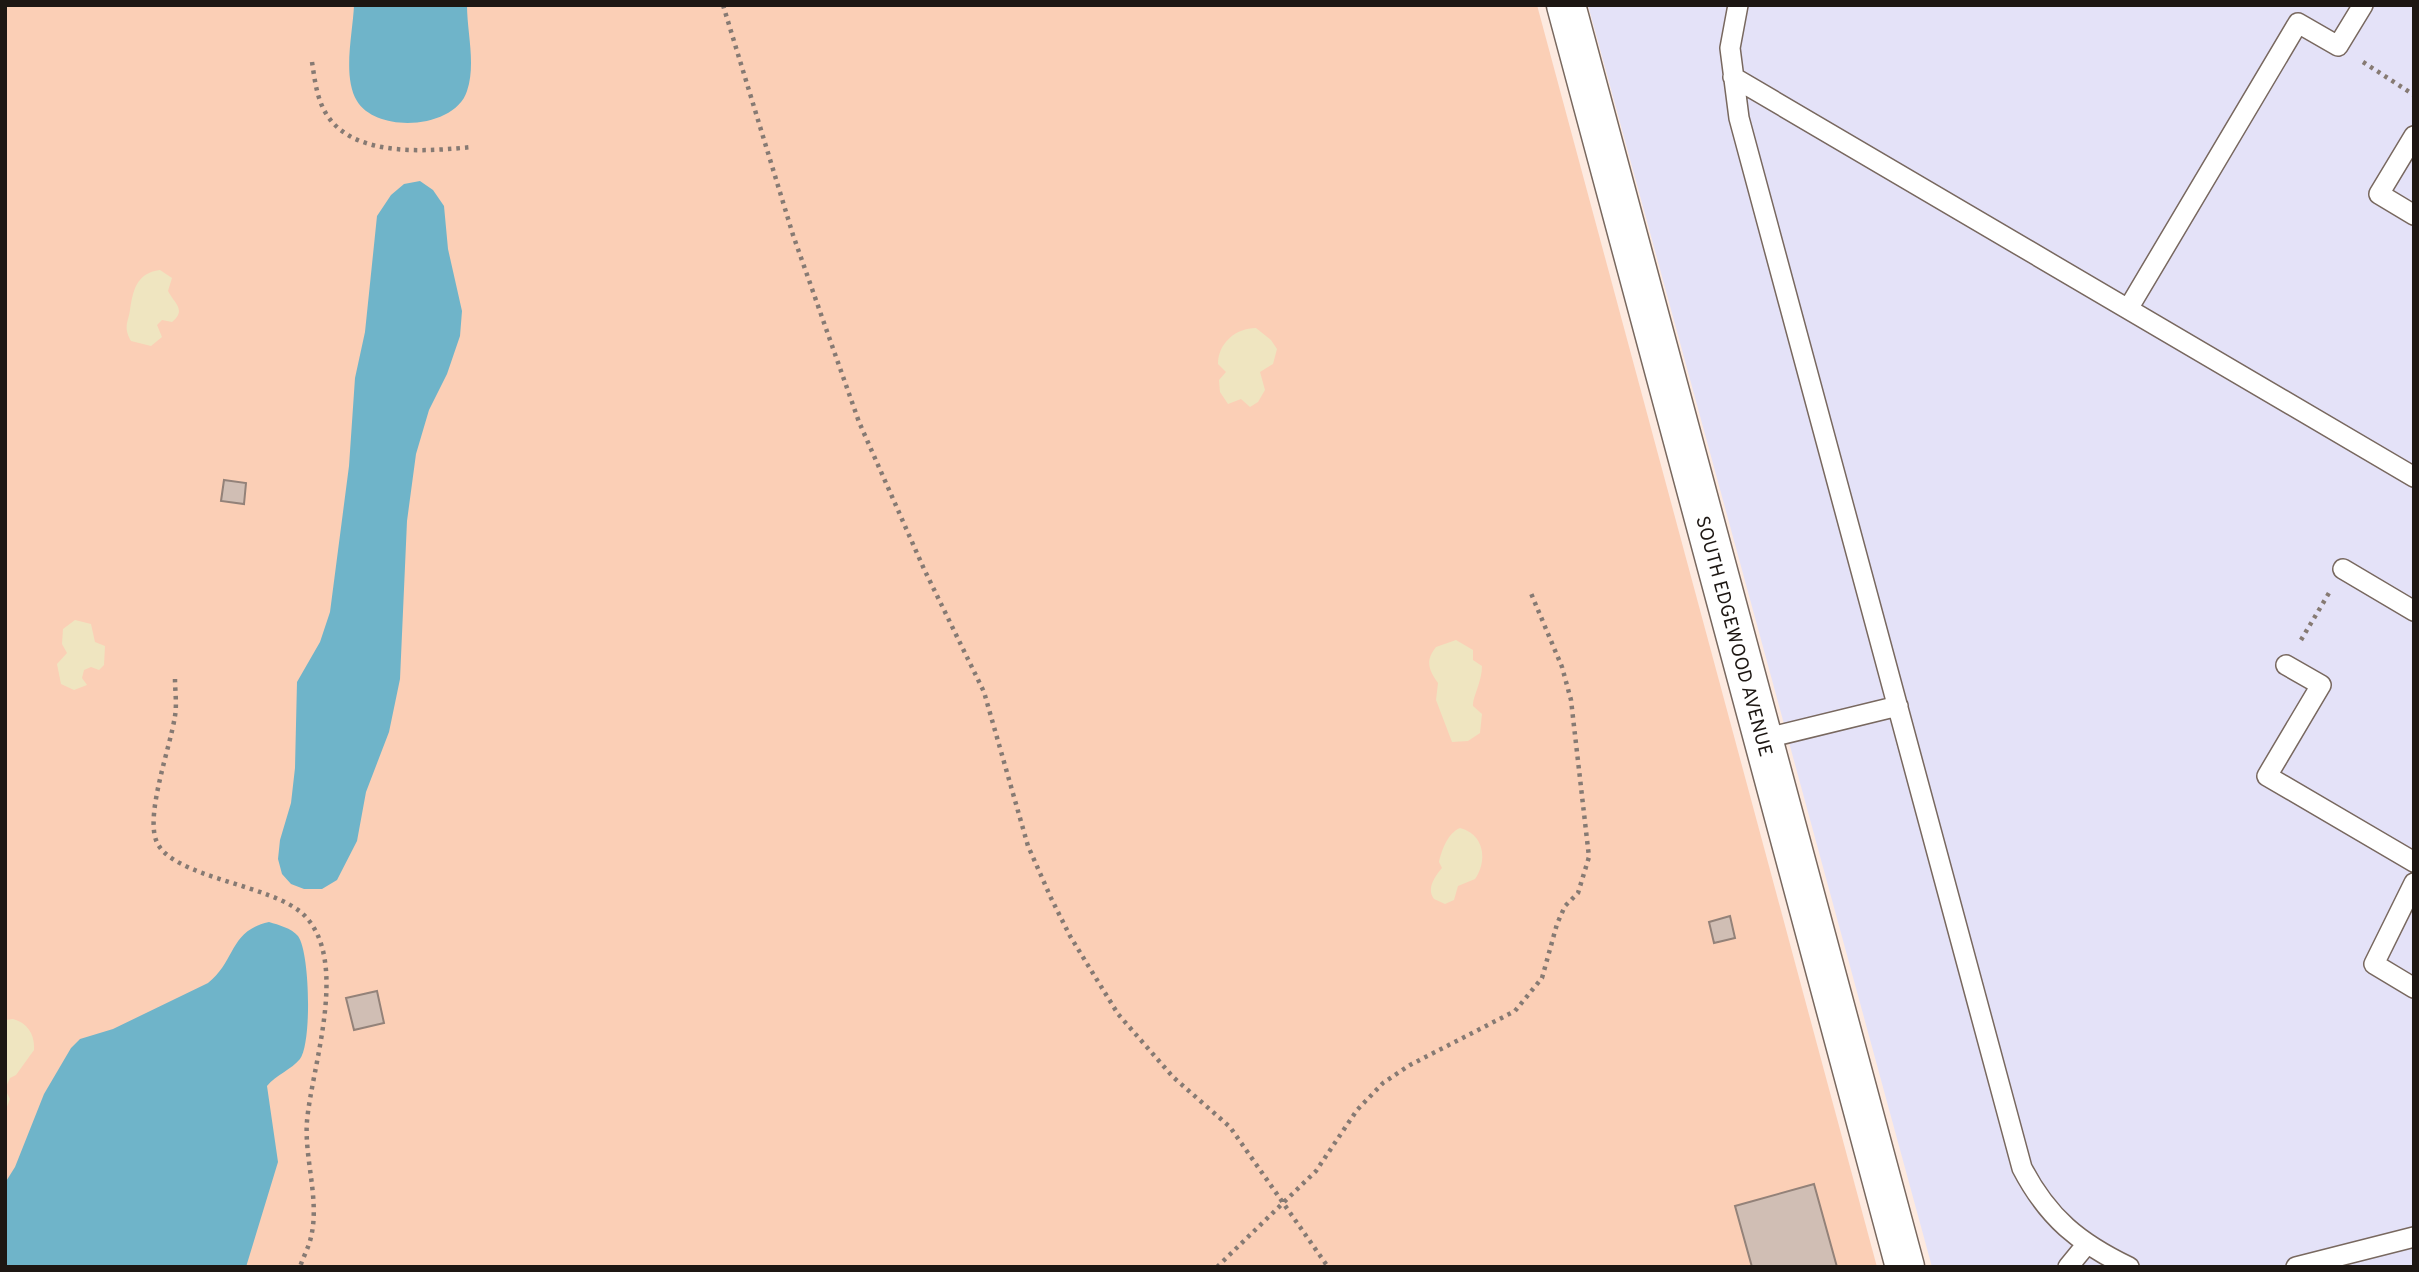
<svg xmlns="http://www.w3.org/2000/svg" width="2419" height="1272" font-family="Overpass,sans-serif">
	<rect width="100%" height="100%" fill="#fdeae0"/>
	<path fill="#e4e2f8" d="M1588,5H2414V1267H1932Z"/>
	<path fill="#fbcfb6" d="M5,5H1537L1877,1267H5Z"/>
	<path fill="#efe5c0" d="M160,270L172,278L168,291C174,303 187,310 172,322L162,320L157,325L162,337L151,346L131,341C123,327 128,323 130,310C133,291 136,273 160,270Z
		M1256,328L1271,340L1277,349L1273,364L1260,372L1265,390L1258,402L1250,407L1241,399L1228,404L1220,392L1219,380L1226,372L1218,364C1218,343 1236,328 1256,328Z
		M75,620L91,624L95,642L105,646L104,665L99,670L91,667L84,670L82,678L87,685L74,690L61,684L57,664L67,653L62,644L63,629Z
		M1456,640L1473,650V660L1482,666C1482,682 1472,698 1473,706L1482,714L1480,733L1468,741L1452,742L1436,700L1438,683C1430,671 1424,662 1436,647Z
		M1460,828C1484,834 1488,860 1475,879L1458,886L1454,900L1445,904L1434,899C1426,889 1435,876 1442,868L1439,862C1442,849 1448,833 1460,828Z
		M13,1019C28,1023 35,1035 34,1050L16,1075L10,1078L5,1089L10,1099L5,1112V1020Z"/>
	<path fill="#6fb4c9" d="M354,5H467C467,33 476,64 467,91C455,129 377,134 357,101C342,76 353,33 354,5Z
		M420,181L433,190L444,206L448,249L462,311L460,336L447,374L429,410L416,454L407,521L400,679L389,732L366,792L357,841L337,880L322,889H304L291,884L282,874L278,859L280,840L291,803L295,768L297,682L320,642L330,612L349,466L355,378L365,332L377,216L391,195L404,184Z
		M269,922C279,925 291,928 298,936C310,952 312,1043 300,1059C292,1069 276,1075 267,1086L278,1162L246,1267H5V1183L15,1167L44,1094L71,1048L80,1039L113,1029L208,983C236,961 229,931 269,922Z"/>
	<path fill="#d0beb4" stroke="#938279" stroke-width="2" d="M224,480L246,483L244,504L221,501Z
		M1730,916L1735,938L1714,943L1709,922Z
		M377,991L384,1023L354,1030L346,998Z
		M1814,1184L1837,1267H1752L1735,1206Z"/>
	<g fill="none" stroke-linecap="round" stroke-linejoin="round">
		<defs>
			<path id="service" d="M1738,5L1730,48L1739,118L2022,1168C2048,1218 2079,1243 2129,1267
				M1733,77L2414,477
				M2414,136L2379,194L2414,215
				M2128,309L2298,23L2338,46L2363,5
				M2343,569L2414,611
				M2286,665L2321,685L2267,776L2414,862
				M1763,739L1898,706
				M2414,883L2374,964L2414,988
				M2068,1267L2086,1245
				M2296,1267L2414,1237"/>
			<path id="minor" d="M1566,5L1905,1267"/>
		</defs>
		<use href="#service" stroke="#78685f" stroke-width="22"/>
		<use href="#minor" stroke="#78685f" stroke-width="41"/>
		<path stroke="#867a73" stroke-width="4.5" stroke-dasharray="3.5 5" stroke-linecap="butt" d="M723,5L793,235L859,422L924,569L984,692L1028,846L1051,898L1070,936L1118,1014L1173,1077L1230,1127L1328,1267
			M312,62C315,81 317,102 329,118C358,158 430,151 472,147
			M2363,62L2414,95
			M2301,640L2329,593
			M175,679C175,691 177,704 175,716C170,748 146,812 156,840C169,878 273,884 304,915C350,961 312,1065 307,1121C304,1158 320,1200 311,1237C309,1247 303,1257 300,1267
			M1217,1267L1316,1171L1357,1110L1383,1083L1410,1065L1515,1011L1542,978L1557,924L1565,906L1578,893L1589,857L1571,700L1562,667L1530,591"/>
		<use href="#service" stroke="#fff" stroke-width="19"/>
		<use href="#minor" stroke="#fff" stroke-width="38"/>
	</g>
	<g text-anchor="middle" stroke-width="6" stroke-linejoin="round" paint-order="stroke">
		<g font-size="19" fill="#1d1713" stroke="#fff">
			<text transform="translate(1735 636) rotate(75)" y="7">SOUTH EDGEWOOD AVENUE</text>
		</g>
	</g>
	<rect width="2419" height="1272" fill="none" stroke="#1d1713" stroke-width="14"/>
</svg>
